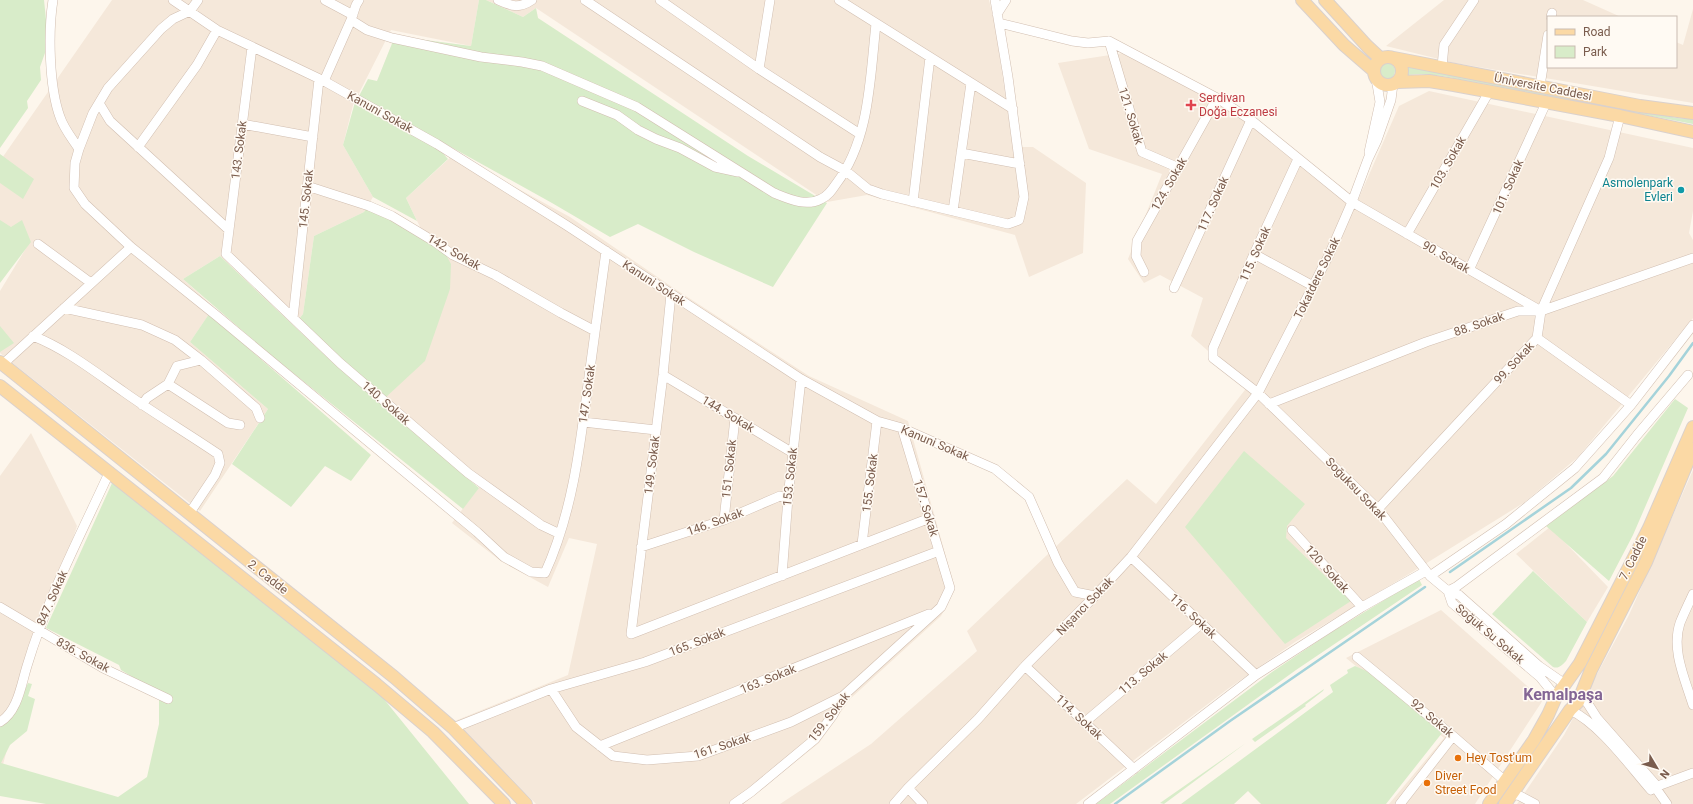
<svg xmlns="http://www.w3.org/2000/svg" width="1693" height="804" font-family="Roboto,sans-serif">
	<rect width="100%" height="100%" fill="#fdf6ec"/>
	<path fill="#f5e8da" d="M112,0H479L471,46L391,30L353,105L343,145L373,197L364,212L314,236L303,314L294,325L220,256L183,279L214,307L190,342L268,409L200,511L0,353V291L28,245L0,226V161Z
		M486,0H989L995,25L1013,147H1033L1086,183L1083,253L1029,277L1015,235L867,195L827,202L536,8L523,17Z
		M1444,0H1583L1621,17H1548V67H1676V42L1683,45L1693,9V103L1455,63L1386,46Z
		M1123,53L1232,102L1358,200L1399,106L1429,91L1693,148V211L1689,233L1693,240V318L1578,457L1525,502L1409,574L1295,642L1229,688L1076,804H780L871,744L977,651L967,631L1127,479L1156,504L1248,386L1191,336L1203,298L1160,275L1144,283L1128,259L1162,174L1089,149L1058,63Z
		M454,154L570,217L672,287L809,376L908,421L955,589L941,616L850,699L819,743L743,804H536L455,721L568,675L597,544L569,538L548,587L502,562L452,523L480,486L381,402L450,289L406,198Z
		M31,433L77,526L16,715L0,776V476Z
		M1693,470V804H1517L1564,735L1629,615Z
		M1550,527L1608,587L1587,622L1516,554Z
		M1441,610L1543,700L1475,804H1389L1444,738L1346,658Z"/>
	<path fill="#d8ecc9" d="M0,0H44L47,29L45,53L40,67L41,80L27,101L28,108L0,148Z
		M479,0H486L523,17L536,8L538,18L748,156L827,203L773,287L694,252L638,224L610,237L552,203L359,96L368,79L377,81L395,36L471,46Z
		M1379 71a8 8 0 1 1 16 0a8 8 0 1 1-16 0Z
		M1405,65L1677,118L1693,119V124L1443,76L1422,74L1406,75Z
		M355,102L435,144L448,159L406,198L417,221L373,197L343,145Z
		M0,154L34,179L23,199L0,183Z
		M369,204L444,251L451,264L450,289L425,361L385,398L308,329L299,319L303,314L314,236L364,212Z
		M0,220L11,227L22,220L31,242L0,283Z
		M220,256L331,361L479,488L463,509L268,353L183,279Z
		M209,314L371,455L351,481L325,466L291,507L232,464L268,409L190,342Z
		M0,326L14,343L0,352Z
		M1675,399L1688,408L1633,535L1609,581L1546,526L1613,476Z
		M1244,451L1305,504L1287,526L1286,538L1351,601L1285,644L1185,527Z
		M113,481L379,693L469,804H46L0,796V724L16,709L28,683L32,684L28,696L35,699L27,731L10,745L1,763L118,797L147,777L159,724V693L121,670L119,665L46,628Z
		M1533,571L1587,622L1566,661C1562,665 1559,669 1553,667L1492,614Z
		M1419,579L1422,585L1296,670L1110,804H1096L1272,672L1330,633Z
		M1355,666L1371,673L1442,733L1386,804H1261L1248,791L1234,804H1181L1333,692L1330,685L1348,673L1347,670Z
		M1324,689L1323,691L1305,705L1306,706L1255,742L1252,739Z
		M1246,743L1164,804L1160,803Z"/>
	<g fill="none" stroke-linecap="round" stroke-linejoin="round">
		<path stroke="#a5d3da" stroke-width="2.5" d="M1450,572L1571,488L1606,454L1669,376L1693,343
			M1115,804L1230,721L1425,587"/>
		<defs>
			<path id="minor" d="M53,0C48,32 49,87 60,117C64,129 72,138 79,149
				M173,0L217,30L324,81L437,144L566,225L801,379L877,421L902,428L995,469L1029,497L1058,563L1075,592L1095,596
				M198,0L190,11L173,19L161,29L108,88L93,113L79,149L75,163L74,188L85,204L131,247L217,316L477,532L504,557L531,572L545,573C572,514 580,448 588,384C594,340 600,296 606,251
				M325,0L353,15
				M498,0C511,6 519,9 532,0
				M585,0L820,157L846,171L868,189L882,194L1008,224L1019,220L1024,197L1008,77L995,0
				M660,0L759,69L860,134
				M839,0L1013,109
				M997,14L1006,0
				M1551,17L1552,13
				M351,20L367,30L392,38L481,57L522,62L542,66L637,107L774,193C789,199 806,207 821,199C828,196 832,190 836,184C870,140 870,77 876,24
				M999,23L1072,41L1088,43L1109,41L1217,98L1251,120L1352,202L1541,311
				M1109,41L1142,152L1179,168
				M252,47L226,254L340,363L468,473L541,525L560,534
				M1442,67L1444,45L1474,0
				M759,69L770,0
				M324,81L351,20L356,5L359,0
				M1540,86L1548,35
				M582,101L617,115L638,130L656,139L680,148L715,167L738,172
				M99,103L110,121L229,230
				M242,124L313,137
				M138,147L197,65L217,30
				M1369,152L1380,102L1376,78
				M961,153L1020,164
				M1298,159L1254,254L1213,348V358L1258,393L1378,509L1430,576L1448,591L1459,595L1539,666L1565,684
				M307,186L369,206L392,216L435,242L453,255L495,275L561,313L595,331
				M913,202L930,57
				M953,211L971,83
				M1407,234L1489,92
				M38,244L91,283
				M1254,254L1313,286
				M1469,270L1546,103
				M1144,272L1136,256L1137,241L1217,98
				M1174,288L1251,120
				M671,294L663,375L631,634L930,518
				M64,308L142,325L175,340L201,360L256,408L260,418
				M293,318L319,79
				M33,336C66,349 95,372 124,392C155,414 187,433 218,454L220,463L215,475L189,514
				M1537,338L1631,405
				M3,364L131,247
				M663,375L793,453
				M168,384L228,423L240,425
				M1269,404L1426,342L1518,311H1541L1693,258
				M142,405L147,398L168,384L177,366L201,360
				M583,422L656,430
				M1378,509L1537,338L1541,311L1609,158L1620,116
				M724,520L735,418
				M1292,530L1362,607
				M862,544L877,421
				M641,547L724,520L780,496L788,498
				M1131,557L1256,675
				M782,576L788,498L801,379
				M1430,576L1506,524L1575,468L1631,405L1693,325
				M1448,591L1456,587L1603,478L1637,435L1688,375
				M1448,591L1452,603L1540,677L1556,697
				M1693,594C1689,603 1684,613 1680,623C1671,650 1685,679 1693,705
				M0,607L103,668L168,699
				M1357,657L1453,736L1505,781
				M1025,666L1134,769
				M551,689L576,727L613,756L647,760L698,756L791,722L843,696
				M1581,693L1597,718L1656,785L1655,787L1667,804
				M1570,710C1600,724 1629,765 1651,790L1655,787L1693,773
				M0,722C18,711 21,685 27,666C47,599 80,536 109,473
				M1085,722L1201,624
				M453,728L551,689L645,662L939,551
				M600,746L929,614
				M908,788L923,804
				M1512,794L1520,796L1535,804
				M734,804L751,792L815,739L833,715L843,696L941,607L950,588L902,428
				M894,804L908,788L978,719L1025,666L1095,596L1131,557L1258,393L1329,255L1352,202L1368,159L1377,140L1391,100L1393,84
				M1088,804L1256,675L1362,607L1426,571
				M1400,804L1453,736"/>
			<path id="major" d="M1302,0L1344,45L1374,71
				M1325,0L1367,46L1381,59
				M1374 71a14 14 0 1 1 28 0a14 14 0 1 1-28 0Z
				M1394,58L1640,106L1693,113
				M1397,82L1429,81L1454,85L1620,116L1693,132
				M0,362L394,677L453,728L526,804
				M0,386L376,684L433,732L504,804
				M1489,804L1534,740L1548,715L1556,697L1580,663L1649,528L1693,427
				M1505,804L1570,710L1578,702L1591,670L1646,562L1693,449"/>
		</defs>
		<use href="#minor" stroke="#d1beb0" stroke-width="10"/>
		<use href="#major" stroke="#dad1cd" stroke-width="14"/>
		<use href="#minor" stroke="#fff" stroke-width="9"/>
		<use href="#major" stroke="#fbd9a5" stroke-width="12"/>
	</g>
	<path fill="#e0444e" stroke="#fffaf3" stroke-width="1.5" d="M1189 99h4v4h4v4h-4v4h-4v-4h-4v-4h4z"/>
	<circle fill="#0f9aa8" stroke="#fffaf3" stroke-width="1.5" cx="1681" cy="190" r="4"/>
	<g fill="#e8710a" stroke="#fffaf3" stroke-width="1.5">
		<circle cx="1458" cy="758" r="4"/>
		<circle cx="1427" cy="783" r="4"/>
	</g>
	<g text-anchor="middle" stroke-width="3" stroke-linejoin="round" paint-order="stroke">
		<g font-size="12" fill="#7a5c4d" stroke="#fffaf3">
			<text transform="translate(1543 87) rotate(11)" y="4">Üniversite Caddesi</text>
			<text transform="translate(380 112) rotate(29)" y="4">Kanuni Sokak</text>
			<text transform="translate(1131 116) rotate(73)" y="4">121. Sokak</text>
			<text transform="translate(239 150) rotate(-83)" y="4">143. Sokak</text>
			<text transform="translate(1448 163) rotate(-60)" y="4">103. Sokak</text>
			<text transform="translate(1169 184) rotate(-60)" y="4">124. Sokak</text>
			<text transform="translate(1508 187) rotate(-66)" y="4">101. Sokak</text>
			<text transform="translate(306 199) rotate(-84)" y="4">145. Sokak</text>
			<text transform="translate(1213 204) rotate(-66)" y="4">117. Sokak</text>
			<text transform="translate(454 252) rotate(30)" y="4">142. Sokak</text>
			<text transform="translate(1255 254) rotate(-66)" y="4">115. Sokak</text>
			<text transform="translate(1446 257) rotate(30)" y="4">90. Sokak</text>
			<text transform="translate(1317 278) rotate(-64)" y="4">Tokatdere Sokak</text>
			<text transform="translate(654 283) rotate(33)" y="4">Kanuni Sokak</text>
			<text transform="translate(1479 324) rotate(-19)" y="4">88. Sokak</text>
			<text transform="translate(1514 363) rotate(-47)" y="4">99. Sokak</text>
			<text transform="translate(587 394) rotate(-82)" y="4">147. Sokak</text>
			<text transform="translate(386 403) rotate(41)" y="4">140. Sokak</text>
			<text transform="translate(728 414) rotate(31)" y="4">144. Sokak</text>
			<text transform="translate(935 443) rotate(23)" y="4">Kanuni Sokak</text>
			<text transform="translate(652 465) rotate(-83)" y="4">149. Sokak</text>
			<text transform="translate(729 469) rotate(-84)" y="4">151. Sokak</text>
			<text transform="translate(790 477) rotate(-84)" y="4">153. Sokak</text>
			<text transform="translate(870 483) rotate(-83)" y="4">155. Sokak</text>
			<text transform="translate(1356 489) rotate(46)" y="4">Soğuksu Sokak</text>
			<text transform="translate(926 508) rotate(73)" y="4">157. Sokak</text>
			<text transform="translate(715 522) rotate(-20)" y="4">146. Sokak</text>
			<text transform="translate(1633 558) rotate(-64)" y="4">7. Cadde</text>
			<text transform="translate(1327 569) rotate(48)" y="4">120. Sokak</text>
			<text transform="translate(268 577) rotate(38)" y="4">2. Cadde</text>
			<text transform="translate(52 598) rotate(-66)" y="4">847. Sokak</text>
			<text transform="translate(1085 606) rotate(-46)" y="4">Nişancı Sokak</text>
			<text transform="translate(1193 616) rotate(43)" y="4">116. Sokak</text>
			<text transform="translate(1490 634) rotate(40)" y="4">Soğuk Su Sokak</text>
			<text transform="translate(697 642) rotate(-21)" y="4">165. Sokak</text>
			<text transform="translate(83 655) rotate(29)" y="4">836. Sokak</text>
			<text transform="translate(1143 673) rotate(-40)" y="4">113. Sokak</text>
			<text transform="translate(768 679) rotate(-22)" y="4">163. Sokak</text>
			<text transform="translate(829 717) rotate(-52)" y="4">159. Sokak</text>
			<text transform="translate(1079 717) rotate(43)" y="4">114. Sokak</text>
			<text transform="translate(1432 718) rotate(40)" y="4">92. Sokak</text>
			<text transform="translate(722 746) rotate(-18)" y="4">161. Sokak</text>
		</g>
		<g font-size="12" fill="#be3a42" stroke="#fffaf3" text-anchor="start">
			<text x="1199" y="102">Serdivan<tspan x="1199" dy="14">Doğa Eczanesi</tspan></text>
		</g>
		<g font-size="12" fill="#0d838f" stroke="#fffaf3" text-anchor="end">
			<text x="1673" y="187">Asmolenpark<tspan x="1673" dy="14">Evleri</tspan></text>
		</g>
		<g font-size="12" fill="#c56008" stroke="#fffaf3" text-anchor="start">
			<text x="1466" y="762">Hey Tost'um</text>
			<text x="1435" y="780">Diver<tspan x="1435" dy="14">Street Food</tspan></text>
		</g>
		<g font-size="16" font-weight="bold" fill="#846695" stroke="#fffaf3">
			<text x="1563" y="700">Kemalpaşa</text>
		</g>
	</g>
	<rect x="1547" y="16" width="130" height="52" fill="#fffaf3" stroke="#cabbb1"/>
	<rect x="1555" y="29" width="20" height="6" fill="#fbd9a5" stroke="#cabbb1"/>
	<text x="1583" y="36" font-size="12" fill="#7a5c4d">Road</text>
	<rect x="1555" y="46" width="20" height="12" fill="#d8ecc9" stroke="#cabbb1"/>
	<text x="1583" y="56" font-size="12" fill="#7a5c4d">Park</text>
	<g transform="translate(1657 768) rotate(128)" stroke="#fffaf3" stroke-width="3" paint-order="stroke">
	<path d="M0-3L7 15L0 10L-7 15Z" fill="#7a5c4d"/>
	<text y="-6" font-size="11" font-weight="bold" text-anchor="middle" fill="#7a5c4d">N</text>
	</g>
</svg>
